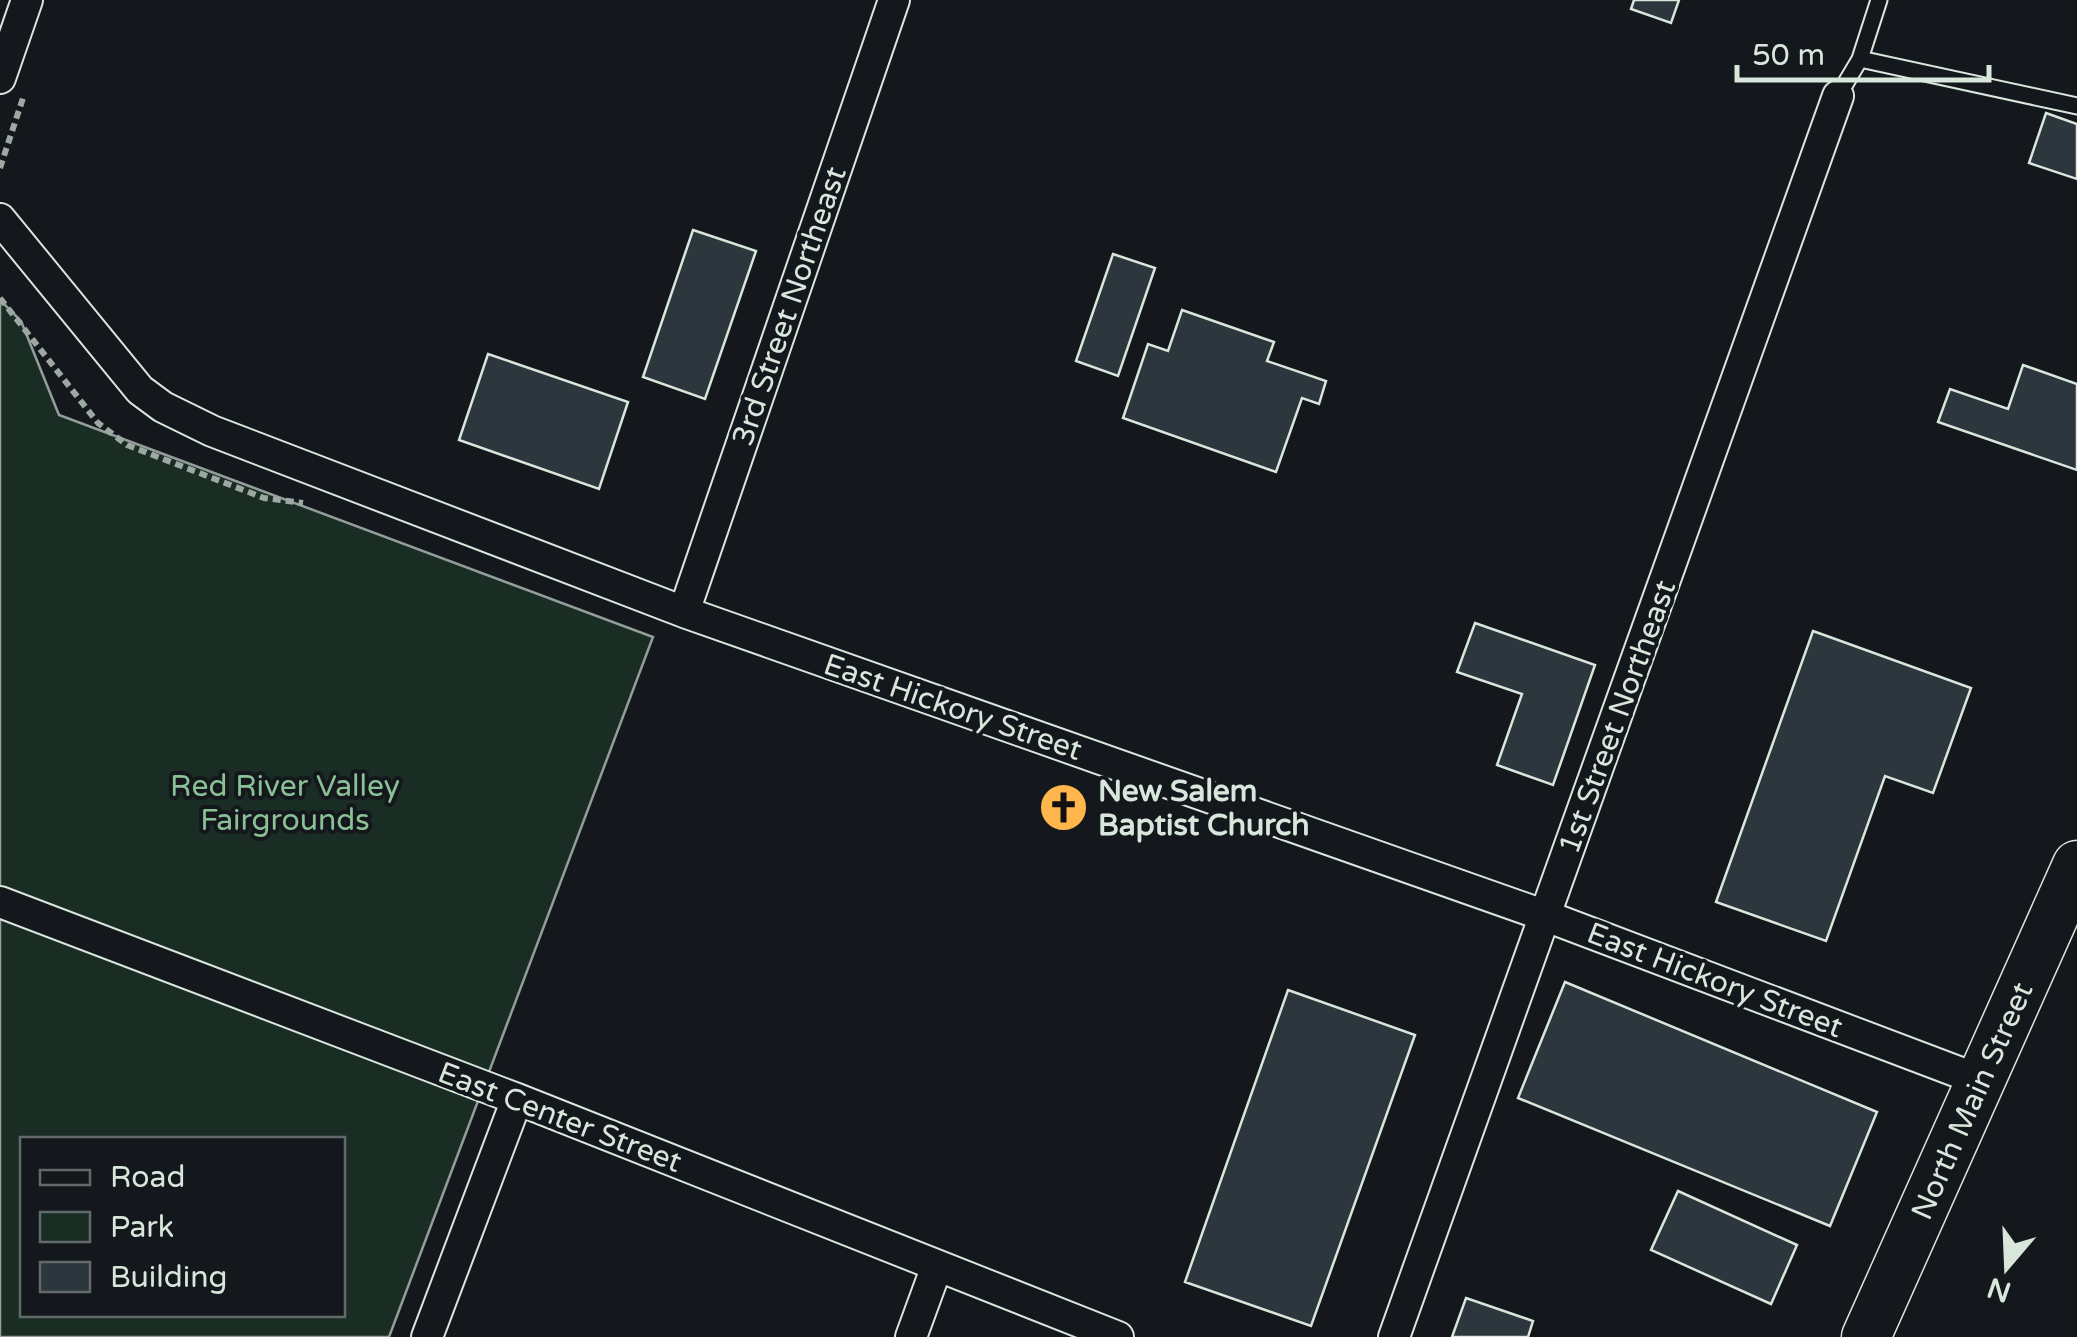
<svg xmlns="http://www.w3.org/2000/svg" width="2077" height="1337" font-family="'Varela Round',sans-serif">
	<rect width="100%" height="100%" fill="#14181c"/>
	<path fill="#1a2d24" stroke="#939e99" stroke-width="2.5" fill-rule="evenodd" d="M0,300L21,321L59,415L653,637L389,1337H0ZM22,1140H342V1314H22Z"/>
	<path fill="#2c363c" stroke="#d8e6dc" stroke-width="2.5" d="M1634,0H1679L1671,23L1631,9Z
		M2046,113L2077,124V179L2029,163Z
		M693,230L756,251L705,399L643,377Z
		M1113,254L1155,268L1118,376L1076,361Z
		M1182,310L1274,342L1267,361L1326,381L1319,404L1302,398L1276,472L1123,418L1148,344L1168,351Z
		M488,354L628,402L599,489L459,440Z
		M2023,365L2077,384V470L1938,422L1950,389L2008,409Z
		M1475,623L1595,665L1553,785L1497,765L1522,694L1457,672Z
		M1813,631L1971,688L1933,793L1885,776L1826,941L1716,902Z
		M1565,982L1877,1112L1830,1226L1518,1098Z
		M1288,990L1415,1035L1311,1326L1185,1282Z
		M1678,1191L1797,1245L1771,1304L1651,1250Z
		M1466,1298L1533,1321L1528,1337H1452Z"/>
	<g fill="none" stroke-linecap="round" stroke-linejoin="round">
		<defs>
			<path id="lane" d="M1860,59L2077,106
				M1838,96L1860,59L1879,0"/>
			<path id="street" d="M0,78L27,0
				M0,219L140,390L163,407L212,431L684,612L1546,916L1982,1081
				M684,612L894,0
				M0,902L517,1099L1118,1337
				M427,1337L517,1099
				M911,1337L937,1266
				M1394,1337L1838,96"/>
			<path id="primary" d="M1866,1337L2077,865"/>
		</defs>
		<use href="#lane" stroke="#d8e6dc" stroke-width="19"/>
		<use href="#street" stroke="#d8e6dc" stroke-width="34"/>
		<use href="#primary" stroke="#d8e6dc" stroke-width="51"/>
		<path stroke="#9da8a2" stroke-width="6" stroke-dasharray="8 5" stroke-linecap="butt" d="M0,168L23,98
			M0,298L98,423L127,445L264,498L303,503"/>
		<use href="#lane" stroke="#14181c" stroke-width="15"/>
		<use href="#street" stroke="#14181c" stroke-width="30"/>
		<use href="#primary" stroke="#14181c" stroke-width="48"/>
	</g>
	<defs>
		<symbol id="church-disc" viewBox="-11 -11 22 22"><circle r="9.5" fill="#ffb74d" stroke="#14181c"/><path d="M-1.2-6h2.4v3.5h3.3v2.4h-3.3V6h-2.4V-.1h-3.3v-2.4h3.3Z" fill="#111"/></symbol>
	</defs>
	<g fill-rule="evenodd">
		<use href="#church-disc" x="1036" y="780" width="55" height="55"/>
	</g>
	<g text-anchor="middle" stroke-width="8" stroke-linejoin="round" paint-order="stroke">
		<g font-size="30" fill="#d8e6dc" stroke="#14181c">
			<text transform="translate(789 306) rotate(-71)" y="10">3rd Street Northeast</text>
			<text transform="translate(953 707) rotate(19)" y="10">East Hickory Street</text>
			<text transform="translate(1617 717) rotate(-70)" y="10">1st Street Northeast</text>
			<text transform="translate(1715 980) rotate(21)" y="10">East Hickory Street</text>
			<text transform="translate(1972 1101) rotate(-66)" y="10">North Main Street</text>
			<text transform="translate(560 1117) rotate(21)" y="10">East Center Street</text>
		</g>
		<g font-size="30" fill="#8ac095" stroke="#14181c">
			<text x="285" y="796">Red River Valley<tspan x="285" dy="34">Fairgrounds</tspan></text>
		</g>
		<g font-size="30" font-weight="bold" fill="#d8e6dc" stroke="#14181c" text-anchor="start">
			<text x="1098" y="801">New Salem<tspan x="1098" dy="34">Baptist Church</tspan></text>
		</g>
	</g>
	<rect x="20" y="1137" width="325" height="180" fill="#14181c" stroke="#626a69" stroke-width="2.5"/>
	<rect x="40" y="1170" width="50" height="15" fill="#14181c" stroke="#626a69" stroke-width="2.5"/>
	<text x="110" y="1187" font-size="30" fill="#d8e6dc">Road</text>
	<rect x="40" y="1212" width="50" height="30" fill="#1a2d24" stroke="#626a69" stroke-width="2.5"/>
	<text x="110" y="1237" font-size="30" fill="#d8e6dc">Park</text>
	<rect x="40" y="1262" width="50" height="30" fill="#2c363c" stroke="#626a69" stroke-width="2.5"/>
	<text x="110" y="1287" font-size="30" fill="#d8e6dc">Building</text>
	<g transform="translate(2007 1267) rotate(199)" stroke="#14181c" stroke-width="8" paint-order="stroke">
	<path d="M0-8L18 38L0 25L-18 38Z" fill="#d8e6dc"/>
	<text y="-15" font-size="28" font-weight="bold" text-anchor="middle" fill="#d8e6dc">N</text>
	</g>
	<path d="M1737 65v15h252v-15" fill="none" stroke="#d8e6dc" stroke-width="5"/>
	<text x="1752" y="65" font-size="30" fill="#d8e6dc" stroke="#14181c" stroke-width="8" paint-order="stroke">50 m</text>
</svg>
